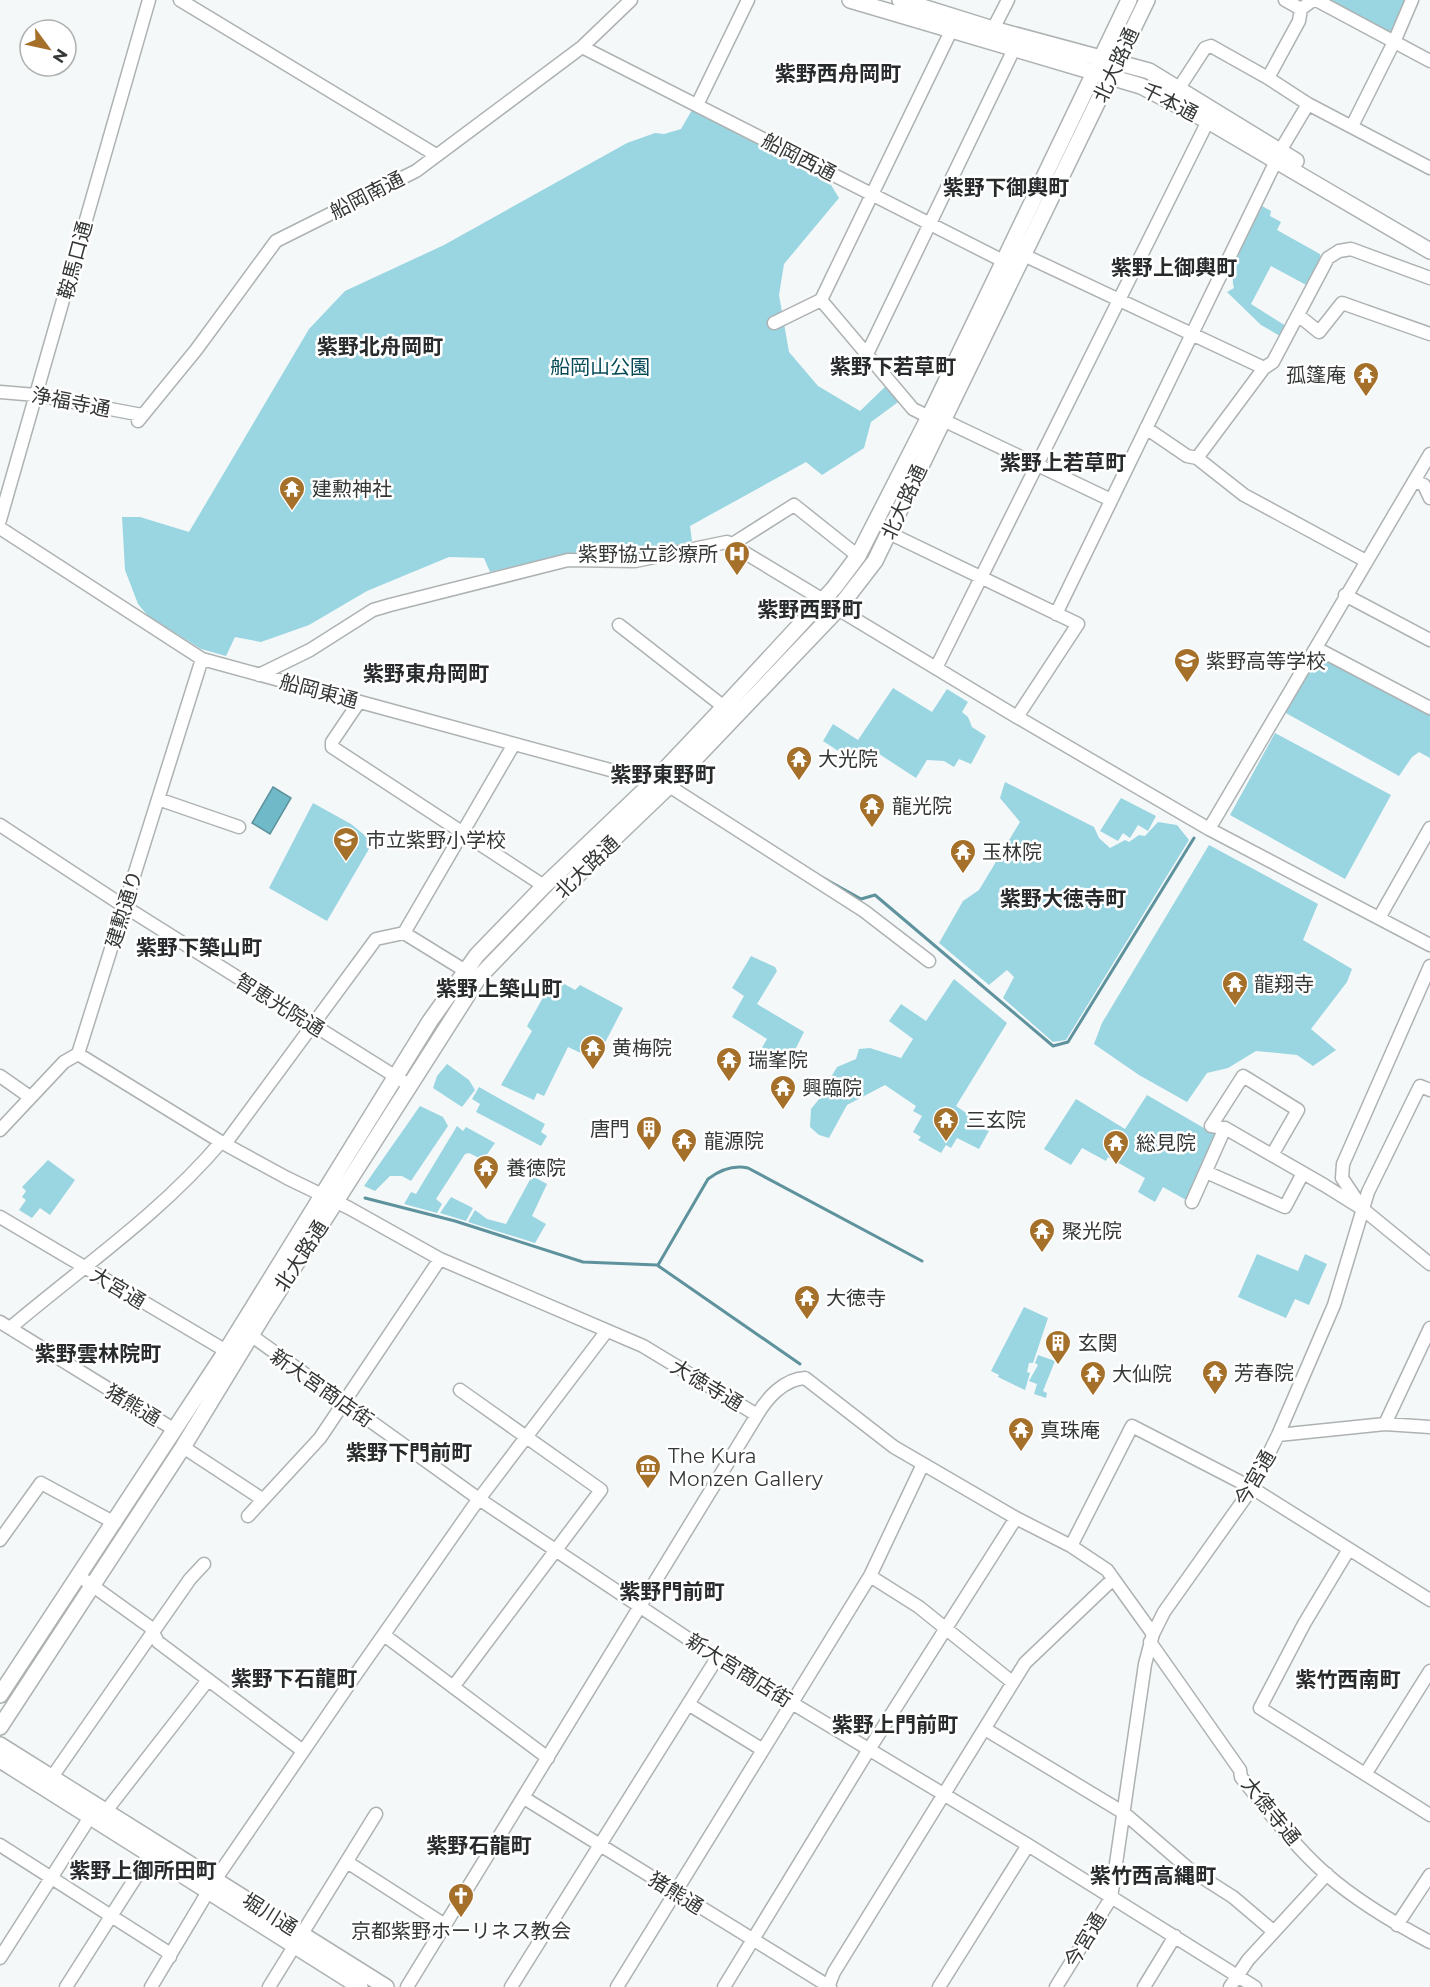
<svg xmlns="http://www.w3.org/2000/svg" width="1430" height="1987" font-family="Montserrat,'Noto Sans JP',sans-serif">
	<rect width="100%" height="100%" fill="#f4f8f9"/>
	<path fill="#9ad5e2" d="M1325,0H1407L1396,27L1387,33Z
		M692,110L825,175L839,198L784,264L779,295L789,352L818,386L860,411L887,385L901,400L871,422L864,448L822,475L806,462L690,526L692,541L644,553L566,555L490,572L484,558L449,557L367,591L309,625L261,642L235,637L226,656L201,649L148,616L138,604L125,570L122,517H140L189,532L309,329L345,291L444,245L627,143L655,133L664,134L681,129Z
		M1262,206L1271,211L1270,216L1281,222L1277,230L1320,254L1321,260L1308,286L1271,266L1251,304L1286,326L1280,336L1261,325L1227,292L1234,288C1227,267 1253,226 1262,206Z
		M1317,655L1430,713V758L1419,752L1412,757L1399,776L1284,712Z
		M893,688L932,712L947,689L968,702L962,712L968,717L972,727L986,736L971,764L959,759L954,767L944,761L927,760L916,778L873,750L861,766L823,741L833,724L858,740Z
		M1275,733L1391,795L1345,879L1230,815Z
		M1005,782L1094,827L1099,838L1110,848L1125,840L1129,842L1139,835L1145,836L1158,822L1177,825L1189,840L1066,1040L1053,1042L1003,998L1014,977L1007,970L989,985L939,943L963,901L979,890L1020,822L1000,798Z
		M1121,798L1156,816L1148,831L1138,825L1130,838L1123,833L1118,841L1100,831Z
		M313,803L351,824L373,842L327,921L269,888Z
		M1209,845L1318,904L1303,940L1352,969L1347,982L1311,1029L1336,1050L1313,1066L1297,1055L1256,1051L1228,1068L1207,1073L1187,1102L1139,1075L1094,1044L1102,1023Z
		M751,956L775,967L777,971L757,1004L804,1032L791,1058L780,1053L773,1067L757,1056L767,1039L732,1017L744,996L732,988Z
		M554,978L575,990L580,985L623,1008L596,1060L568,1047L544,1096L537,1093L534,1100L501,1085L532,1031L527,1026Z
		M954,979L1007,1023L956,1106L990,1129L979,1149L957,1138L951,1148L946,1145L941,1153L918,1140L921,1137L913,1132L922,1116L913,1111L916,1106L885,1085L847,1105L829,1138L819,1135L810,1127L811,1109L824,1093L815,1078L828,1082L837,1067L856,1059L859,1049L870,1048L901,1058L913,1039L889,1021L901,1004L926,1021Z
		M447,1064L469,1080L475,1090L462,1107L433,1088L437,1076Z
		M479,1087L545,1124L541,1132L547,1136L541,1146L476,1112L480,1104L472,1099Z
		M1147,1095L1216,1135L1203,1170L1186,1200L1163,1187L1155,1202L1138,1192L1145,1178L1108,1157L1106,1161L1082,1148L1071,1165L1044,1149L1076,1099L1125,1129Z
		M420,1106L443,1117L448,1126L411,1181L402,1176H390L375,1191L364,1186Z
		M457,1126L463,1131L466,1127L495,1143L483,1160L469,1153L465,1154L436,1199L442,1204L437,1213L404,1204L411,1192L416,1194Z
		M48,1160L75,1180L50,1215L40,1208L32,1218L19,1210L26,1200L22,1197L26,1191L22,1187Z
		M532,1176L547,1184L532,1216L546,1224L535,1243L468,1222L475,1210L487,1219L506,1224Z
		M451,1197L473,1208L466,1221L440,1213Z
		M1257,1254L1298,1271L1305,1254L1327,1264L1309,1305L1295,1299L1286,1318L1238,1297Z
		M1024,1307L1048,1318L1033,1363H1029L1027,1372L1030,1373L1025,1390L998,1377L999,1375L991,1371Z
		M1038,1355L1055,1361L1043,1391L1047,1393L1046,1398L1034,1394L1037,1384L1029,1381L1038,1365L1035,1363Z"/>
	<path fill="#6fb9c9" stroke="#5e929d" stroke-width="1.5" d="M273,787L291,798L270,834L252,823Z"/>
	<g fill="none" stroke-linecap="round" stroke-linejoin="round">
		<path stroke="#5e929d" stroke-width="3" d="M818,875L861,899L875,895L1053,1046L1068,1042L1194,838
			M365,1198L455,1221L583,1262L657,1265L800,1364
			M658,1265L708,1179C720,1170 734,1165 748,1168L922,1261"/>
		<defs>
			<path id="minor" d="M180,0L436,155
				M1285,0L1301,9
				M1316,0L1430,61
				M993,29L1008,0
				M582,47L1009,264
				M1268,78L1299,21L1301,9L1313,0
				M1179,88L1205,48L1211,46L1268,78L1308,104L1430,168
				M697,105L748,0
				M1352,126L1394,42L1412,0
				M1280,151L1308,104
				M1015,251L1264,368
				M821,300L913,409L929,417L943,420L1111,500
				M1298,315L1319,332L1342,303L1430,334
				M774,323L821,300L951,31
				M867,354L1014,49
				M0,392L36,395L142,415
				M138,421L196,350L276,241L416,171L582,47L631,0
				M1146,428L1187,456L1197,458L1244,495L1366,561
				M1197,458L1264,368L1273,362L1328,258L1339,251L1351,249L1430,278
				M1415,481L1424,485L1430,498
				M0,520L149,0
				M0,528L202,659L669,786L864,911L929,961
				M889,533L1078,624L1017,717
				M734,543L794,505L858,556
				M1345,595L1430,640
				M1056,614L1276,161
				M619,625L724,707
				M1316,648L1430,708
				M936,668L1208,121
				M259,675L310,650L373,610L390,605L568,560L635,561L727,542L1017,717L1209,829L1430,945
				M359,702L332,742V747L544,886
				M158,799L239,827
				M0,825L119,903L409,1085
				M1209,829L1430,454
				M1379,918L1430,828
				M404,933L464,970
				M78,1054L221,1142L287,1178L349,1208L440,1259L643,1346L757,1415C767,1398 784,1379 805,1378L894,1447L1016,1518L1071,1546L1107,1570L1153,1634
				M78,1054L202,659
				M0,1076L30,1097
				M0,1130L64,1062L78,1054
				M225,1144L376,939L404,933L514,744
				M1272,1155L1298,1110L1243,1076L1211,1126L1225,1128L1324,1185L1364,1210L1430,1264
				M1206,1172L1285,1207L1303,1173
				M1192,1202L1225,1128
				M1360,1205L1342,1178L1343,1164L1430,966
				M0,1217L233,1355
				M0,1322L175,1430
				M10,1328C83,1266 159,1215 221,1142
				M245,1331L479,1499L717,1658L1028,1845L1255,1987
				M1385,1424L1430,1328
				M1278,1435L1385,1424L1430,1427
				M183,1447L262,1499
				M248,1516L320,1438L440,1259
				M0,1540L41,1483L115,1523
				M1071,1546L1132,1426L1252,1488L1430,1600
				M1349,1549L1304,1624L1260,1708L1430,1815
				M79,1576L150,1627L158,1642L303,1751
				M870,1576L919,1607L1012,1682
				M384,1635L548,1758
				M1150,1642L1240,1770L1241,1777C1267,1810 1294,1846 1326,1874C1357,1901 1394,1923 1430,1942
				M453,1687L601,1490L460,1390
				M688,1704L763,1750
				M985,1729L1124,1813L1189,1869L1233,1897L1273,1931
				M1366,1773L1430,1671
				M52,1777L190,1579L204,1564
				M524,1798L830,1987
				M0,1845L166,1951L170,1957
				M347,1862L445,1925
				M1397,1925L1430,1875
				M0,1958L90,1817L106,1811L208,1680
				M66,1987L150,1855
				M151,1987L215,1880L354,1677L473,1507L606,1332
				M269,1987L376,1814
				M407,1987L757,1415
				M511,1987L717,1658
				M617,1987L870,1576L923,1464
				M724,1987L868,1751L1016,1518
				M828,1987L834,1972L1025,1663L1113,1579
				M939,1987L1028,1845
				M1056,1987L1111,1898L1145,1664L1153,1634L1164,1612L1252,1488L1278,1435L1334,1305L1368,1192L1420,1086L1430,1090
				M1144,1987L1175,1936
				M1230,1987L1248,1960L1327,1874"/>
			<path id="major" d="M850,0L1141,86L1208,121L1430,251
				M900,0L993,29L1149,71L1296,161
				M0,1695L226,1351L430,1021L477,955L544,886L652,783L724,707L834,588L858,556L929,417L1129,0
				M0,1727L183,1447L264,1314L479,977L599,853L669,786L838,609L875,561L1147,0
				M0,1745L386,1987
				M0,1760L360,1987"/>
		</defs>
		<use href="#minor" stroke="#aeb2b2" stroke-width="15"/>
		<use href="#major" stroke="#aeb2b2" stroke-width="18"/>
		<use href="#minor" stroke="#fff" stroke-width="12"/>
		<use href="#major" stroke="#fff" stroke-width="15"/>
	</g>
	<defs>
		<symbol id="temple-pin" viewBox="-11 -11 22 30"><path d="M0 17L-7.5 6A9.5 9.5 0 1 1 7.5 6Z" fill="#a57029" stroke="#fff"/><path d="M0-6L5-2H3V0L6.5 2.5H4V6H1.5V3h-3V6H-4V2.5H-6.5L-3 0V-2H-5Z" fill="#fff"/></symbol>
		<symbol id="hospital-pin" viewBox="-11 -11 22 30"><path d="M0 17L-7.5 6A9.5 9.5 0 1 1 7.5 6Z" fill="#a57029" stroke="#fff"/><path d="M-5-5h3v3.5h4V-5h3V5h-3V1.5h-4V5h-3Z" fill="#fff"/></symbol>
		<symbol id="school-pin" viewBox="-11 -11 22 30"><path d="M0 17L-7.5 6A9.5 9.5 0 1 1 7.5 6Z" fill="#a57029" stroke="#fff"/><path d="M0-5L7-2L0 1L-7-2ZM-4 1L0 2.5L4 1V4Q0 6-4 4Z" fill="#fff"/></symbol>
		<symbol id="building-pin" viewBox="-11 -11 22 30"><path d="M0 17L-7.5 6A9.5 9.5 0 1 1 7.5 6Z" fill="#a57029" stroke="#fff"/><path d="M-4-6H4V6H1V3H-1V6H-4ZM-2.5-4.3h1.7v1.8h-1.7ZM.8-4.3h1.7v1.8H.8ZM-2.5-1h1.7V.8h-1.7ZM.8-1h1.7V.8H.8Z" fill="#fff"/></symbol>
		<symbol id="museum-pin" viewBox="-11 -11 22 30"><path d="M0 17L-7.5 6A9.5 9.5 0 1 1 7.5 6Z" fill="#a57029" stroke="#fff"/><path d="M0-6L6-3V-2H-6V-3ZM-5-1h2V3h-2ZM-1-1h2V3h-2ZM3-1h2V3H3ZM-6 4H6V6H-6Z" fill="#fff"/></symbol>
		<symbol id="church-pin" viewBox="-11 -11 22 30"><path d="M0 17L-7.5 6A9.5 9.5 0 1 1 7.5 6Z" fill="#a57029" stroke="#fff"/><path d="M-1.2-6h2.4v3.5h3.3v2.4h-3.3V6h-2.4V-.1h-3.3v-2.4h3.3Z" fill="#fff"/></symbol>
	</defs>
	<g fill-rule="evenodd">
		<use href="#temple-pin" x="1351" y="360" width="30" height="40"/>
		<use href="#temple-pin" x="277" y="474" width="30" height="40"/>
		<use href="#hospital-pin" x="722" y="539" width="30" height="40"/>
		<use href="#school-pin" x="1172" y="646" width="30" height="40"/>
		<use href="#temple-pin" x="784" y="744" width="30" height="40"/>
		<use href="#temple-pin" x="857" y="791" width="30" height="40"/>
		<use href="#school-pin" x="331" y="825" width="30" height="40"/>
		<use href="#temple-pin" x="948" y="837" width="30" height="40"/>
		<use href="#temple-pin" x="1220" y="969" width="30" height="40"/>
		<use href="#temple-pin" x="578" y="1033" width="30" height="40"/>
		<use href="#temple-pin" x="714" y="1045" width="30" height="40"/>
		<use href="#temple-pin" x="768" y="1073" width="30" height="40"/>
		<use href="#temple-pin" x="931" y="1105" width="30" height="40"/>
		<use href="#building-pin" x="634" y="1114" width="30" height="40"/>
		<use href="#temple-pin" x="669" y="1126" width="30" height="40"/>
		<use href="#temple-pin" x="1101" y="1128" width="30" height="40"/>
		<use href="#temple-pin" x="471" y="1153" width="30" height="40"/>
		<use href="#temple-pin" x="1027" y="1216" width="30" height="40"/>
		<use href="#temple-pin" x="792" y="1283" width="30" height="40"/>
		<use href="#building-pin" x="1043" y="1328" width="30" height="40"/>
		<use href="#temple-pin" x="1200" y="1358" width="30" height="40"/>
		<use href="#temple-pin" x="1078" y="1359" width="30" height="40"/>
		<use href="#temple-pin" x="1006" y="1415" width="30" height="40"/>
		<use href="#museum-pin" x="633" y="1452" width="30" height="40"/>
		<use href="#church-pin" x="446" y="1881" width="30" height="40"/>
	</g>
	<g text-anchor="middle" stroke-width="5" stroke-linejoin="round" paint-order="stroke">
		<g font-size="20" fill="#353737" stroke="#fff">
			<text transform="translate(1116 65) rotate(-65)" y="7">北大路通</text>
			<text transform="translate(1170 102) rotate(27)" y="7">千本通</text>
			<text transform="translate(799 157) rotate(27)" y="7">船岡西通</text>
			<text transform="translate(367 195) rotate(-27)" y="7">船岡南通</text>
			<text transform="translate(75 260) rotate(-75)" y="7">鞍馬口通</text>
			<text transform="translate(71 402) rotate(11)" y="7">浄福寺通</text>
			<text transform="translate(904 502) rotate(-65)" y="7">北大路通</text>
			<text transform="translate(319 691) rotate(15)" y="7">船岡東通</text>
			<text transform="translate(587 867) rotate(-44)" y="7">北大路通</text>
			<text transform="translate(124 909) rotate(-73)" y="7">建勲通り</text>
			<text transform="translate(280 1005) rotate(32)" y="7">智恵光院通</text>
			<text transform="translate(301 1256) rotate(-57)" y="7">北大路通</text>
			<text transform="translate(118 1288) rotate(31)" y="7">大宮通</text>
			<text transform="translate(707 1385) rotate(31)" y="7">大徳寺通</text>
			<text transform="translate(322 1388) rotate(35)" y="7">新大宮商店街</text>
			<text transform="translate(133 1405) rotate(31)" y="7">猪熊通</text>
			<text transform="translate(1255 1478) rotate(-60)" y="7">今宮通</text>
			<text transform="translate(739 1670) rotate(32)" y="7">新大宮商店街</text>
			<text transform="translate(1271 1811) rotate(51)" y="7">大徳寺通</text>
			<text transform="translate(676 1893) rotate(32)" y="7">猪熊通</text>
			<text transform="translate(270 1914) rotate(32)" y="7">堀川通</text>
			<text transform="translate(1085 1940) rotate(-59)" y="7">今宮通</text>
		</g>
		<g font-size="20" fill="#054b57" stroke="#fff">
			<text x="600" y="374">船岡山公園</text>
		</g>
		<g font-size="20" fill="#353737" stroke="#fff" text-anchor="start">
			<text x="1346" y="382" text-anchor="end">孤篷庵</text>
			<text x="312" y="496">建勲神社</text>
			<text x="718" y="561" text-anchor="end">紫野協立診療所</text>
			<text x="1206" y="668">紫野高等学校</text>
			<text x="818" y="766">大光院</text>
			<text x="892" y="813">龍光院</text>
			<text x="366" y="847">市立紫野小学校</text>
			<text x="982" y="859">玉林院</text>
			<text x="1254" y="991">龍翔寺</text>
			<text x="612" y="1055">黄梅院</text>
			<text x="748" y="1067">瑞峯院</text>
			<text x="802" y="1095">興臨院</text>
			<text x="966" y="1127">三玄院</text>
			<text x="630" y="1136" text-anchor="end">唐門</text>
			<text x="704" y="1148">龍源院</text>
			<text x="1136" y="1150">総見院</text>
			<text x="506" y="1175">養徳院</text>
			<text x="1062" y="1238">聚光院</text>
			<text x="826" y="1305">大徳寺</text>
			<text x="1078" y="1350">玄関</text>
			<text x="1234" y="1380">芳春院</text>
			<text x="1112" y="1381">大仙院</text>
			<text x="1040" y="1437">真珠庵</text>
			<text x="668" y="1463">The Kura<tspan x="668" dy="23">Monzen Gallery</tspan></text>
			<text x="461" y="1938" text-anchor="middle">京都紫野ホーリネス教会</text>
		</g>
		<g font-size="21" font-weight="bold" fill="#282b2c" stroke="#fff">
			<text x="838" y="81">紫野西舟岡町</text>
			<text x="1006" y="195">紫野下御輿町</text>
			<text x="1174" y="275">紫野上御輿町</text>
			<text x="380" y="354">紫野北舟岡町</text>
			<text x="893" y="374">紫野下若草町</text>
			<text x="1063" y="470">紫野上若草町</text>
			<text x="810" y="617">紫野西野町</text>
			<text x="426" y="681">紫野東舟岡町</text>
			<text x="663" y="782">紫野東野町</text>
			<text x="1063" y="906">紫野大徳寺町</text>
			<text x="199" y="955">紫野下築山町</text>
			<text x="499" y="996">紫野上築山町</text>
			<text x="98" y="1361">紫野雲林院町</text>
			<text x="409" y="1460">紫野下門前町</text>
			<text x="672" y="1599">紫野門前町</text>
			<text x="294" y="1686">紫野下石龍町</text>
			<text x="1348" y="1687">紫竹西南町</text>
			<text x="895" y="1732">紫野上門前町</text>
			<text x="479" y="1853">紫野石龍町</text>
			<text x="143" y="1878">紫野上御所田町</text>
			<text x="1153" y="1883">紫竹西高縄町</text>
		</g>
	</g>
	<g transform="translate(48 48) rotate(123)"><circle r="28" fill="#ffffff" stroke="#aeafaf" stroke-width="1.5"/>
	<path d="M0-4.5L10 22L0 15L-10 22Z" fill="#a57029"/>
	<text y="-9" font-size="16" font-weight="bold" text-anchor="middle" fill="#353737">N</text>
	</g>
</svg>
